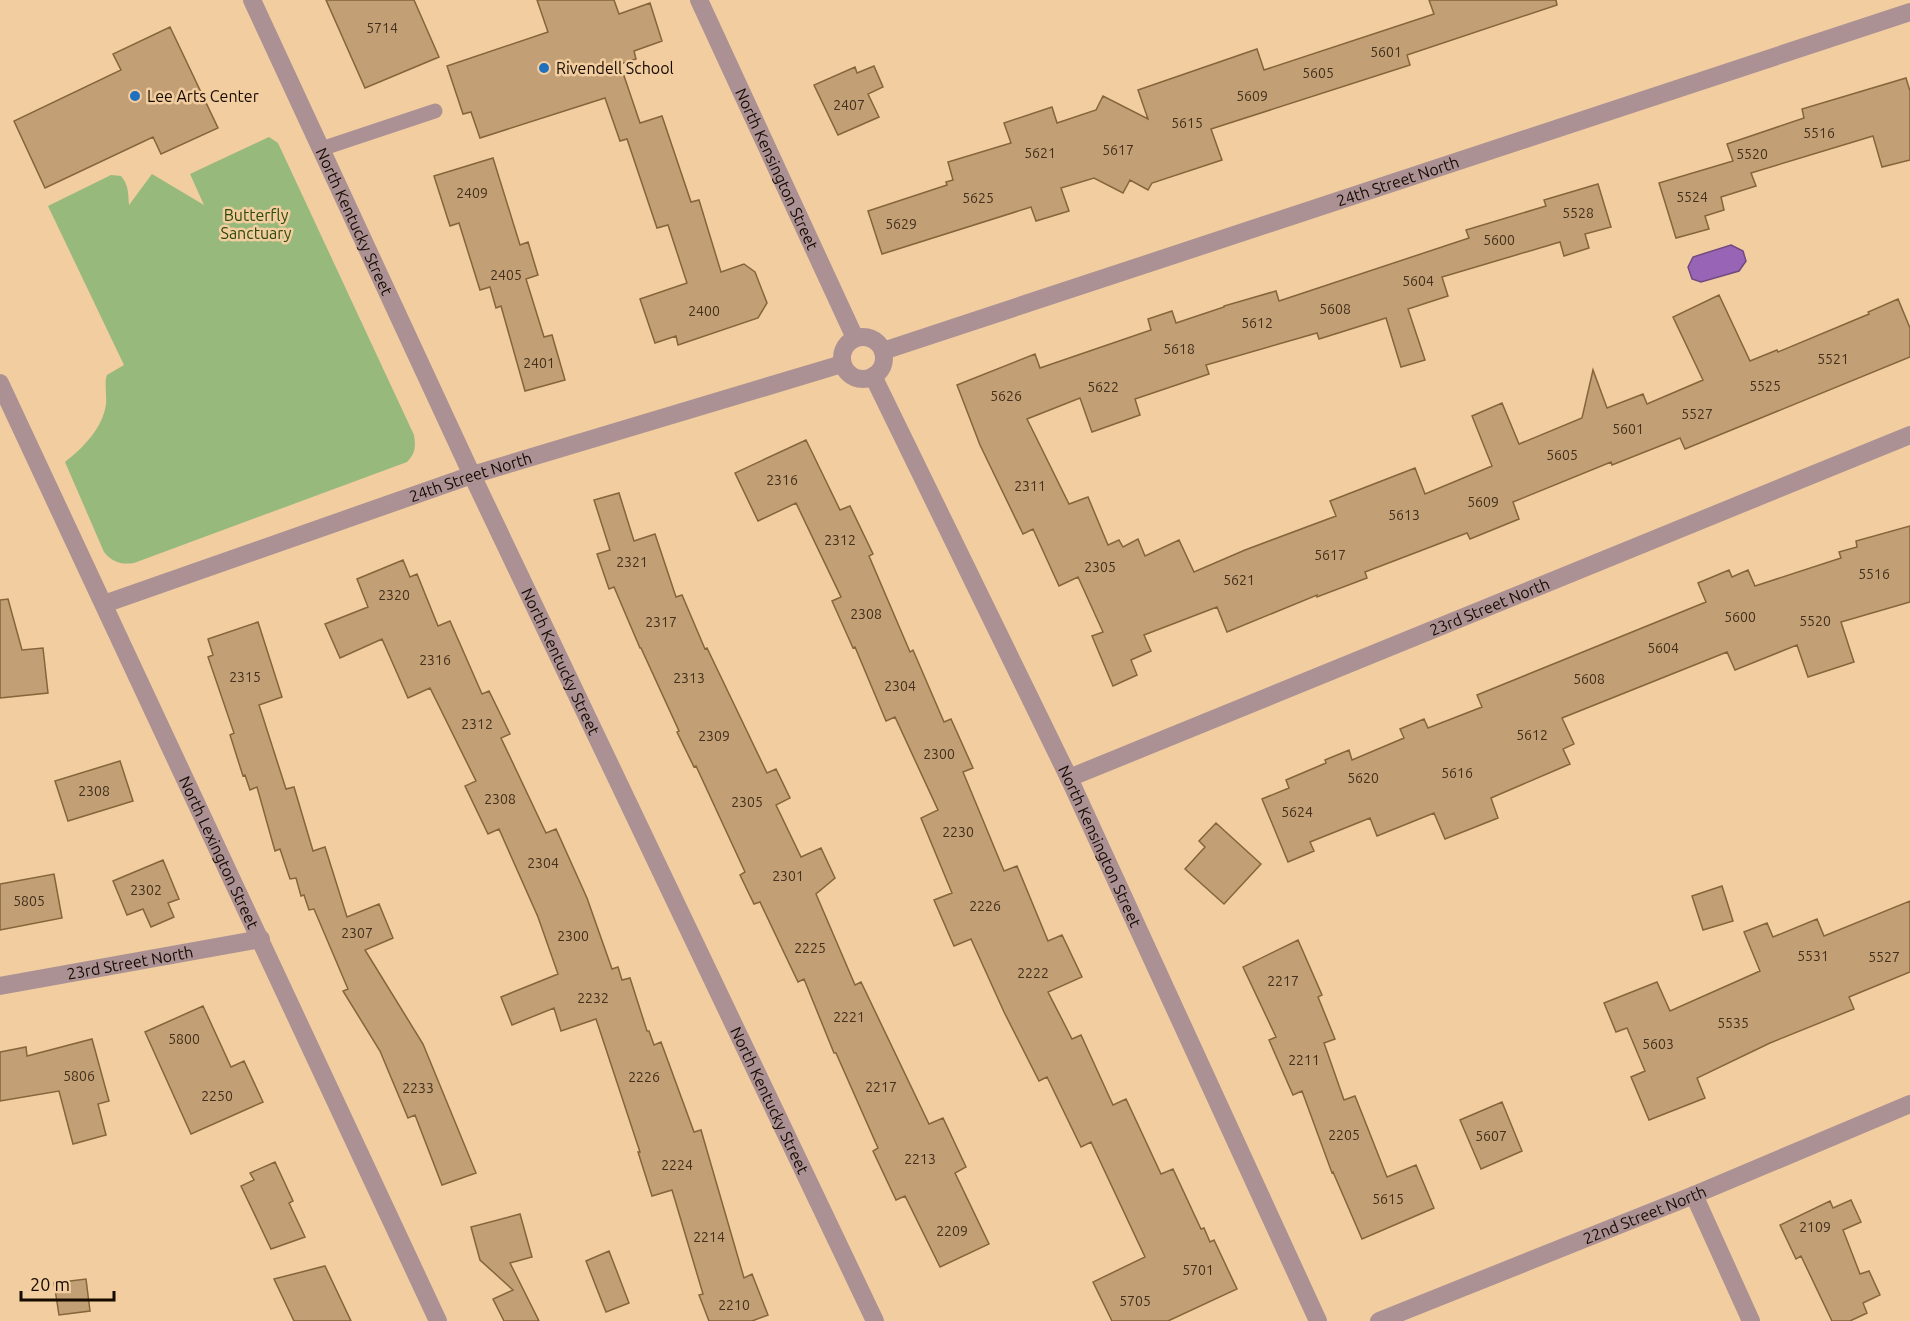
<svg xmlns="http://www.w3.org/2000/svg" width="1910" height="1321" font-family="Ubuntu,sans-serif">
	<rect width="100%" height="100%" fill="#f1cda0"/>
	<path fill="#97b97c" d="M269,137L278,143L414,435C416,447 415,454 407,462L134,563C121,565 112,562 104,552L65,462C83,448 103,428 106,404C107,394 104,383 107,375L124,365L48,206L111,175L121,176C129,185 128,194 129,205L152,174L204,205L190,174Z"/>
	<path fill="#9865b6" stroke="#714a7f" stroke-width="1.5" d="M1731,245L1743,251L1746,261L1739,271L1701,282L1692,279L1688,267L1693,257Z"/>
	<path fill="#c29f74" stroke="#85653b" stroke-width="1.5" d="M326,0H414L439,57L365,88Z
		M537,0H614L619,14L650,3L662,41L634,51L636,59L620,64L640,123L662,116L691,202L699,200L721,272L744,264L755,272L767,303L758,318L678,345L676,336L655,343L640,299L687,283L668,225L657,228L627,139L620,141L605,98L480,138L471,112L463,114L447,66L548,32Z
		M1429,0H1556L1557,5L1407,55L1410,65L1211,129L1222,160L1152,183L1148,190L1130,180L1123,193L1094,178L1061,188L1069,211L1036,221L1031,207L882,254L868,211L947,185L946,182L953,180L948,162L1011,143L1004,123L1052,107L1057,123L1096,110L1103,96L1148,119L1138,90L1257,49L1264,70L1434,14Z
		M170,27L218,128L161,154L153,137L45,188L14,121L121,70L113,54Z
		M874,66L883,87L868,94L879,117L838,135L814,85L855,67L857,73Z
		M1906,78L1910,91V160L1882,167L1873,136L1751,173L1756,186L1721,197L1724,210L1705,216L1709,229L1676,238L1659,183L1733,161L1727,144L1804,118L1802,109Z
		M493,158L520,245L528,242L538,275L526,279L544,337L552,335L565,380L525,391L501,306L496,308L490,287L480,290L459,223L450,226L434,176Z
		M1598,184L1611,227L1585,234L1589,248L1564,256L1560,242L1442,277L1448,296L1408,309L1425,360L1401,367L1386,318L1319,339L1317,333L1206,365L1209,374L1135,399L1140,415L1092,432L1080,398L1027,419L1069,504L1088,497L1108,545L1119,540L1123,547L1138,539L1145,556L1179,540L1194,572L1245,550L1336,516L1330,501L1415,468L1425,494L1492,466L1472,416L1502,403L1519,444L1582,418L1593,370L1607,408L1643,394L1647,404L1703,380L1673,317L1719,295L1750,361L1777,350L1778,352L1869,314L1868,312L1898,299L1910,328V357L1685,449L1680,438L1612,465L1611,462L1513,502L1519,519L1470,539L1467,533L1365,572L1367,578L1317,597V595L1227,632L1217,607L1144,635L1151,651L1131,660L1137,675L1113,686L1092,636L1103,632L1078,577L1059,586L1033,529L1023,534L980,445L957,385L1035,354L1040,368L1151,330L1148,319L1172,311L1176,323L1224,307V306L1276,291L1279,301L1469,238L1466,230L1546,206L1544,200Z
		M806,440L840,510L850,506L873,554L869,556L910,652L913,650L944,722L951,719L973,768L963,772L1004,871L1017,866L1048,941L1062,935L1082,977L1048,992L1072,1039L1081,1035L1113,1105L1126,1099L1161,1174L1173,1169L1201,1229L1204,1228L1210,1242L1214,1240L1237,1289L1168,1321H1112L1093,1282L1145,1257L1091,1142L1081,1147L1047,1077L1039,1081L1004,1012L971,939L954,946L934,900L952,893L921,818L938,810L895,717L886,721L855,647L853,648L832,601L841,597L796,503L758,521L735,473Z
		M619,493L634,541L655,534L676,597L682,595L705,649L707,648L767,773L776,769L790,798L776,805L801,857L821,848L835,878L816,894L855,985L861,982L929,1124L943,1118L966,1167L955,1173L989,1244L940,1267L905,1196L896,1200L873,1151L878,1148L836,1053H834L804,979L798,982L760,902L754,904L740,875L745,872L696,766L694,767L677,732L679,731L641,648H640L614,587L609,589L597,554L610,550L594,500Z
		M1910,526V602L1841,622L1854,662L1808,677L1797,645L1735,670L1727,652L1562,718L1574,744L1563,749L1570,764L1491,798L1498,818L1445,839L1434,813L1377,836L1370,818L1310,842L1314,851L1288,862L1262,799L1289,788L1286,780L1326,763L1325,760L1349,750L1352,760L1404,738L1400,729L1424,719L1428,728L1482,707L1477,695L1706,602L1698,583L1729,570L1732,577L1748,570L1755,586L1841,558L1839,552L1857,547L1856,541Z
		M403,560L410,577L417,574L438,626L450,621L482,694L489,691L510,734L501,738L546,833L556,829L587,898L612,969L618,967L622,980L630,978L647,1031H649L654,1045L661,1042L694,1132L701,1130L744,1278L752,1274L768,1315L752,1321H709L699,1295L703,1294L672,1190L652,1196L638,1152H640L596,1019L561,1031L554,1008L512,1025L501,997L558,974L538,917L499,829L488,834L465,786L476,781L430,688L408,698L382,639L340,658L325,624L368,607L357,579Z
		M8,599L22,650L43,648L48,693L0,698V600Z
		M258,622L282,697L259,705L286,789L294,787L313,851L325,847L347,917L379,904L393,938L365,950L423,1044L476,1173L442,1185L415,1115L408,1118L380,1051L343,991L348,989L314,909L309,910L304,895L301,896L296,878L290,879L280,849L275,851L257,787L250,790L245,775L243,776L230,735L234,733L208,657L213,655L208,639Z
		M120,761L133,801L68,821L55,781Z
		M1216,823L1261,864L1224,904L1185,869L1205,847L1199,841Z
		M163,860L179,899L168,903L174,917L151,927L143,909L127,915L113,881Z
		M54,874L62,918L0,930V884Z
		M1722,886L1733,921L1703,930L1692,896Z
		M1910,901V972L1849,997L1854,1009L1770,1043L1697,1078L1705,1098L1649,1120L1631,1077L1645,1071L1627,1028L1616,1032L1604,1003L1657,982L1670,1011L1760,971L1744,932L1767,923L1773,937L1817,919L1824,936Z
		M1298,940L1322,995L1318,997L1335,1039L1324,1043L1344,1100L1355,1096L1387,1177L1416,1165L1434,1208L1362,1239L1333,1172L1332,1173L1302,1091L1293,1095L1269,1040L1276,1037L1243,967Z
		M203,1006L231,1067L244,1061L263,1102L191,1134L145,1032Z
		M92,1039L109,1101L98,1104L106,1135L73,1144L59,1091L0,1101V1052L26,1047L27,1056Z
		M1502,1102L1522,1151L1481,1169L1460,1120Z
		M275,1162L293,1201L289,1203L305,1237L271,1249L241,1186L254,1180L250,1173Z
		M1851,1200L1861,1222L1843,1230L1860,1274L1869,1271L1880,1295L1863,1303L1867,1313L1850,1321H1832L1801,1256L1796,1259L1780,1225L1830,1201L1833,1208Z
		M520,1214L532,1257L510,1263L539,1321H504L493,1299L513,1290L480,1260L471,1227Z
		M609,1251L629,1303L606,1312L586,1261Z
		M325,1266L351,1321H294L274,1279Z
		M86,1279L90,1311L59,1315L54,1283Z"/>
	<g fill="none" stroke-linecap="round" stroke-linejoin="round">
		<path stroke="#ab9193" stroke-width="15" d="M321,149L435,111"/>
		<g stroke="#ab9193" stroke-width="18">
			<path id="s1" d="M252,0L472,475L875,1321"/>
			<path id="s2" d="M699,0L855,338"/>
			<circle cx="863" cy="358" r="21"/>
			<path id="s3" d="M883,351L1910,12"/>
			<path id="s4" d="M873,376L1069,778L1318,1321"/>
			<path id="s5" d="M104,604L472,475L842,364"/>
			<path id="s6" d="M1069,778L1910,435"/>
			<path id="s7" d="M0,986L261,939"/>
			<path d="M1694,1195L1751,1321"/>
			<path id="s8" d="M1379,1321L1694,1195L1910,1104"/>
		</g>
		<path stroke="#ab9193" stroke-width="18" id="s9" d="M0,383L438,1321"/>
	</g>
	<g fill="#1f70bf" stroke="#f1cda0" stroke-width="2">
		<circle cx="544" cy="68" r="6"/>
		<circle cx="135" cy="96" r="6"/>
	</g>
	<g text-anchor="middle" stroke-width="5" stroke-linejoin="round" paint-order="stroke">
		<g font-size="14" fill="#42301d">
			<text x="382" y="33">5714</text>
			<text x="1386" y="57">5601</text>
			<text x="1318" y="78">5605</text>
			<text x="1252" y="101">5609</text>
			<text x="849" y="110">2407</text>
			<text x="1187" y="128">5615</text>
			<text x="1819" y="138">5516</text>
			<text x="1118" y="155">5617</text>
			<text x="1040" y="158">5621</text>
			<text x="1752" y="159">5520</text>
			<text x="472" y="198">2409</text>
			<text x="1692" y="202">5524</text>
			<text x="978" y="203">5625</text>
			<text x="1578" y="218">5528</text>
			<text x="901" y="229">5629</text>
			<text x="1499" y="245">5600</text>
			<text x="506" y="280">2405</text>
			<text x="1418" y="286">5604</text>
			<text x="1335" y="314">5608</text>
			<text x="704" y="316">2400</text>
			<text x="1257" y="328">5612</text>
			<text x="1179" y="354">5618</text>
			<text x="1833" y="364">5521</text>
			<text x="539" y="368">2401</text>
			<text x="1765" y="391">5525</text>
			<text x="1103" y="392">5622</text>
			<text x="1006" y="401">5626</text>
			<text x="1697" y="419">5527</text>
			<text x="1628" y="434">5601</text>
			<text x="1562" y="460">5605</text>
			<text x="782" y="485">2316</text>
			<text x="1030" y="491">2311</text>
			<text x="1483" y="507">5609</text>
			<text x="1404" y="520">5613</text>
			<text x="840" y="545">2312</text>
			<text x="1330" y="560">5617</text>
			<text x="632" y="567">2321</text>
			<text x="1100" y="572">2305</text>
			<text x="1874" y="579">5516</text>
			<text x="1239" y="585">5621</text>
			<text x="394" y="600">2320</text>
			<text x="866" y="619">2308</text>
			<text x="1740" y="622">5600</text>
			<text x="1815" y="626">5520</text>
			<text x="661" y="627">2317</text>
			<text x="1663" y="653">5604</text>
			<text x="435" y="665">2316</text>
			<text x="245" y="682">2315</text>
			<text x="689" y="683">2313</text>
			<text x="1589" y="684">5608</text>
			<text x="900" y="691">2304</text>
			<text x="477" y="729">2312</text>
			<text x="1532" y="740">5612</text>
			<text x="714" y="741">2309</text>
			<text x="939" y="759">2300</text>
			<text x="1457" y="778">5616</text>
			<text x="1363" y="783">5620</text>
			<text x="94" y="796">2308</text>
			<text x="500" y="804">2308</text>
			<text x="747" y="807">2305</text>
			<text x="1297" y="817">5624</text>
			<text x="958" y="837">2230</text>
			<text x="543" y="868">2304</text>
			<text x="788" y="881">2301</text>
			<text x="146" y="895">2302</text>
			<text x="29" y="906">5805</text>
			<text x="985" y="911">2226</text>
			<text x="357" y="938">2307</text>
			<text x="573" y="941">2300</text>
			<text x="810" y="953">2225</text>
			<text x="1813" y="961">5531</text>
			<text x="1884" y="962">5527</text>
			<text x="1033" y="978">2222</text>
			<text x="1283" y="986">2217</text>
			<text x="593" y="1003">2232</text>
			<text x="849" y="1022">2221</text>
			<text x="1733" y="1028">5535</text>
			<text x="184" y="1044">5800</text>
			<text x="1658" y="1049">5603</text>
			<text x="1304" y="1065">2211</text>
			<text x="79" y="1081">5806</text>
			<text x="644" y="1082">2226</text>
			<text x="881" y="1092">2217</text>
			<text x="418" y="1093">2233</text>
			<text x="217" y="1101">2250</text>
			<text x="1344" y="1140">2205</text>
			<text x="1491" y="1141">5607</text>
			<text x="920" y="1164">2213</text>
			<text x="677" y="1170">2224</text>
			<text x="1388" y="1204">5615</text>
			<text x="1815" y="1232">2109</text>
			<text x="952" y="1236">2209</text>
			<text x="709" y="1242">2214</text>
			<text x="1198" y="1275">5701</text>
			<text x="1135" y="1306">5705</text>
			<text x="734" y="1310">2210</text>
		</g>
		<g font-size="16" fill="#170b00" stroke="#f1cda0" text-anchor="start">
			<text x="556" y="74">Rivendell School</text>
			<text x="147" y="102">Lee Arts Center</text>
		</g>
		<g font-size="16" fill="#170b00" stroke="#f1cda0">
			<text dy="6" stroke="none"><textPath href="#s2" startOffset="186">North Kensington Street</textPath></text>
			<text dy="6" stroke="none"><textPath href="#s3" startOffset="542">24th Street North</textPath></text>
			<text dy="6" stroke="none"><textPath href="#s1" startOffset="244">North Kentucky Street</textPath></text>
			<text dy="6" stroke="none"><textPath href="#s5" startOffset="388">24th Street North</textPath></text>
			<text dy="6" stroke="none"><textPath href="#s6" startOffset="454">23rd Street North</textPath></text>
			<text dy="6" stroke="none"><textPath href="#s1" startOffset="730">North Kentucky Street</textPath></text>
			<text dy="6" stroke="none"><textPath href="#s4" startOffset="522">North Kensington Street</textPath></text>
			<text dy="6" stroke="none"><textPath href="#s9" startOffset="518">North Lexington Street</textPath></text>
			<text dy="6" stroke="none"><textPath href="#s7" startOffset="132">23rd Street North</textPath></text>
			<text dy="6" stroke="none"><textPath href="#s1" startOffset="1216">North Kentucky Street</textPath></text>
			<text dy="6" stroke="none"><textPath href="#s8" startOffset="286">22nd Street North</textPath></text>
		</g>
		<g font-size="16" fill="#2c4a09" stroke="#f1cda0">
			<text x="256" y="221">Butterfly<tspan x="256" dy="18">Sanctuary</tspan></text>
		</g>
	</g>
	<path d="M21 1291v9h93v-9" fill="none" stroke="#170b00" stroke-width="3"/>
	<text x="30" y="1291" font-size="18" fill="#170b00" stroke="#f1cda0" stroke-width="4.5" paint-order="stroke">20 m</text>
</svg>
